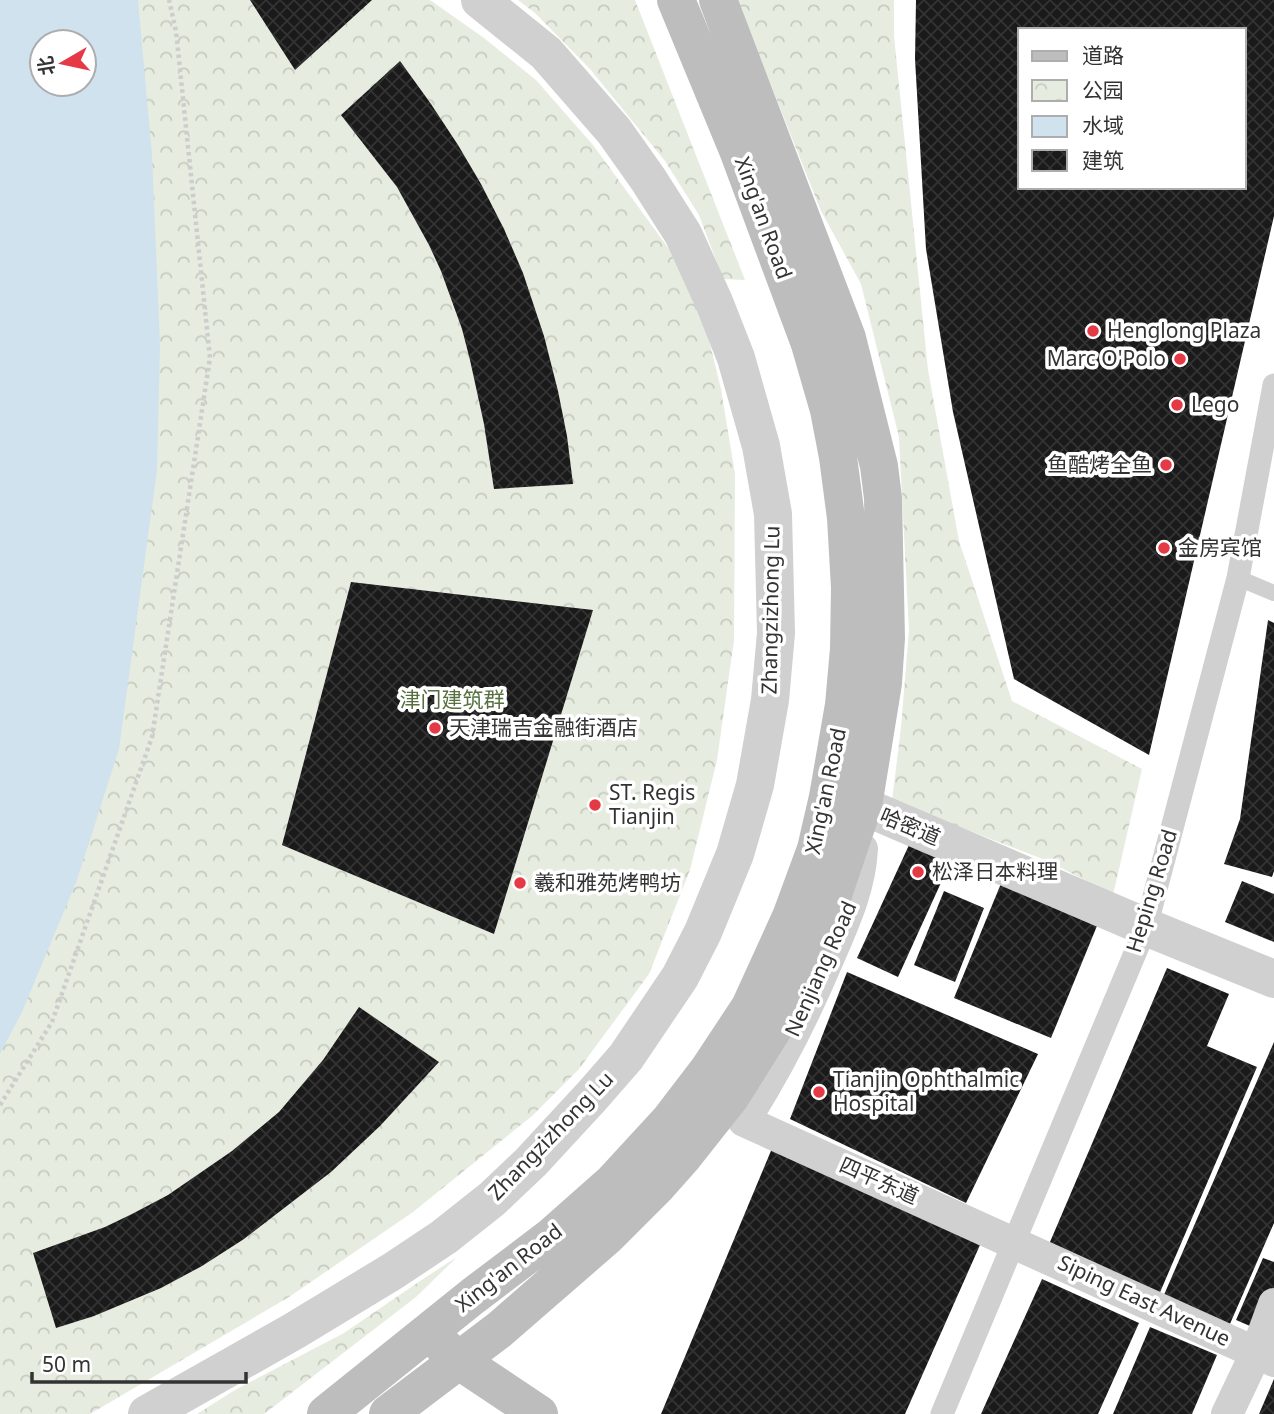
<svg xmlns="http://www.w3.org/2000/svg" width="1274" height="1414" font-family="'Noto Sans','Noto Sans SC',sans-serif">
	<defs>
		<pattern id="park-crowns" width="20" height="18" patternUnits="userSpaceOnUse" patternTransform="scale(1.75)"><rect width="20" height="18" fill="#e6ecdf"/><path d="M2 6a3 3 0 1 1 6 0M12 15a3 3 0 1 1 6 0" fill="none" stroke="#c6cbc0"/></pattern>
		<pattern id="building-cross-hatch" width="8" height="8" patternUnits="userSpaceOnUse" patternTransform="scale(1.75)"><rect width="8" height="8" fill="#1a1a1a"/><path d="M0 0l8 8M0 8l8-8" fill="none" stroke="#333"/></pattern>
	</defs>
	<rect width="100%" height="100%" fill="#fff"/>
	<path fill="url(#park-crowns)" fill-rule="evenodd" d="M0,0H430L484,38L536,80L593,145L669,249L706,328L721,389L735,474L734,640L717,760L690,870L649,974L579,1069L532,1116L413,1212L289,1297L90,1414H0ZM42,42H84V84H42Z
		M518,0H635L745,280L723,279L699,215L665,161L590,69L535,13Z
		M737,0H894V36L928,370L959,541L1012,701L1142,769L1113,895L1048,861L892,801L901,727L909,631L899,437L861,284L821,211Z
		M457,1257L416,1297L264,1414H197L235,1390L344,1333L420,1281Z"/>
	<path fill="#cfe2ee" fill-rule="evenodd" d="M0,0H138L152,155L160,345L157,470L119,749L77,880L22,1012L0,1054ZM42,42H84V84H42Z"/>
	<path fill="url(#building-cross-hatch)" fill-rule="evenodd" d="M250,0H372L295,70Z
		M916,0H1274V216L1149,755L1014,679L953,412L926,249L915,59ZM1020,30H1244V187H1020Z
		M400,61L431,104L458,145L481,184L504,229L523,273L544,336L558,391L567,436L573,484L494,489L484,424L470,360L462,329L441,271L429,245L397,187L341,115Z
		M351,582L593,610L494,934L282,845Z
		M1268,620L1274,623V871L1272,877L1224,864L1240,819Z
		M909,845L950,863L898,977L857,958Z
		M1002,881L1099,921L1051,1038L954,998Z
		M1242,881L1274,894V942L1225,922Z
		M944,891L984,908L955,982L914,965Z
		M1167,968L1229,994L1207,1046L1257,1067L1158,1297L1047,1249Z
		M847,972L1038,1054L966,1203L790,1119Z
		M359,1007L439,1062L380,1126L331,1172L244,1239L202,1266L161,1288L94,1316L56,1328L33,1253L105,1227L132,1214L168,1195L232,1151L279,1112L323,1060Z
		M1274,1042V1223L1226,1333L1160,1304Z
		M773,1146L980,1245L905,1414H661Z
		M1263,1258L1274,1262V1289L1257,1329L1236,1320Z
		M1042,1279L1139,1323L1098,1414H981Z
		M1150,1327L1217,1355L1192,1414H1113Z
		M1274,1379V1414H1259Z"/>
	<g fill="none" stroke-linecap="round" stroke-linejoin="round">
		<path stroke="#cdcdcd" stroke-width="4.5" stroke-dasharray="3.5 3.5" stroke-linecap="butt" d="M0,1105L52,1022L152,737L210,358L176,31L169,0"/>
		<path stroke="#d0d0d0" stroke-width="16" d="M1238,578L1274,593"/>
		<path stroke="#d0d0d0" stroke-width="23" d="M942,1414L1146,927L1238,578L1274,385"/>
		<path stroke="#d0d0d0" stroke-width="32" d="M862,849C860,888 844,922 829,957C805,1014 777,1069 744,1121L1274,1361
			M1227,1414L1256,1353L1274,1304"/>
		<path stroke="#d0d0d0" stroke-width="38" d="M832,798L863,806L1146,927L1274,979
			M147,1414L294,1331L393,1271L444,1237L492,1199L531,1162L592,1096L626,1057L680,977L703,932L735,854L755,785L770,700L776,633L773,514L761,446L736,358L714,302L683,234L648,179L614,131L546,53L480,0"/>
		<path stroke="#bdbdbd" stroke-width="38" d="M442,1345L458,1360L539,1414
			M326,1414L473,1296L551,1237L612,1183L670,1120L709,1069L750,1007L791,917L816,849L828,797L844,705L849,649L850,588L846,518L838,457L829,410L810,344L738,150L676,0
			M388,1414L499,1330L606,1237L658,1185L682,1158L731,1096L778,1021L803,971L824,921L863,806L883,683L886,638L883,498L879,466L847,338L718,0"/>
	</g>
	<g fill="#e63946" stroke="#fff" stroke-width="2.5">
		<circle cx="1093" cy="331" r="7"/>
		<circle cx="1180" cy="359" r="7"/>
		<circle cx="1177" cy="405" r="7"/>
		<circle cx="1166" cy="465" r="7"/>
		<circle cx="1164" cy="548" r="7"/>
		<circle cx="435" cy="728" r="7"/>
		<circle cx="595" cy="805" r="7"/>
		<circle cx="918" cy="872" r="7"/>
		<circle cx="520" cy="883" r="7"/>
		<circle cx="819" cy="1092" r="7"/>
	</g>
	<g text-anchor="middle" stroke-width="7" stroke-linejoin="round" paint-order="stroke">
		<g font-size="21" fill="#333" stroke="#fff">
			<text transform="translate(763 218) rotate(70)" y="7">Xing'an Road</text>
			<text transform="translate(771 610) rotate(-89)" y="7">Zhangzizhong Lu</text>
			<text transform="translate(826 791) rotate(-78)" y="7">Xing'an Road</text>
			<text transform="translate(910 827) rotate(23)" y="7">哈密道</text>
			<text transform="translate(1152 891) rotate(-73)" y="7">Heping Road</text>
			<text transform="translate(821 969) rotate(-66)" y="7">Nenjiang Road</text>
			<text transform="translate(551 1136) rotate(-46)" y="7">Zhangzizhong Lu</text>
			<text transform="translate(879 1181) rotate(24)" y="7">四平东道</text>
			<text transform="translate(509 1268) rotate(-38)" y="7">Xing'an Road</text>
			<text transform="translate(1144 1301) rotate(25)" y="7">Siping East Avenue</text>
		</g>
		<g font-size="21" fill="#333" stroke="#fff" text-anchor="start">
			<text x="1107" y="338">Henglong Plaza</text>
			<text x="1166" y="366" text-anchor="end">Marc O'Polo</text>
			<text x="1191" y="412">Lego</text>
			<text x="1152" y="472" text-anchor="end">鱼酷烤全鱼</text>
			<text x="1178" y="555">金房宾馆</text>
			<text x="449" y="735">天津瑞吉金融街酒店</text>
			<text x="609" y="800">ST. Regis<tspan x="609" dy="24">Tianjin</tspan></text>
			<text x="932" y="879">松泽日本料理</text>
			<text x="534" y="890">羲和雅苑烤鸭坊</text>
			<text x="833" y="1087">Tianjin Ophthalmic<tspan x="833" dy="24">Hospital</tspan></text>
		</g>
		<g font-size="21" fill="#56703f" stroke="#fff">
			<text x="452" y="707">津门建筑群</text>
		</g>
	</g>
	<rect x="1018" y="28" width="228" height="161" fill="#ffffff" stroke="#adadad" stroke-width="2"/>
	<rect x="1032" y="51" width="35" height="10" fill="#bdbdbd" stroke="#adadad" stroke-width="2"/>
	<text x="1082" y="63" font-size="21" fill="#333333">道路</text>
	<rect x="1032" y="80" width="35" height="21" fill="url(#park-crowns)" stroke="#adadad" stroke-width="2"/>
	<text x="1082" y="98" font-size="21" fill="#333333">公园</text>
	<rect x="1032" y="116" width="35" height="21" fill="#cfe2ee" stroke="#adadad" stroke-width="2"/>
	<text x="1082" y="133" font-size="21" fill="#333333">水域</text>
	<rect x="1032" y="150" width="35" height="21" fill="url(#building-cross-hatch)" stroke="#adadad" stroke-width="2"/>
	<text x="1082" y="168" font-size="21" fill="#333333">建筑</text>
	<g transform="translate(63 63) rotate(261)"><circle r="33" fill="#ffffff" stroke="#adadad" stroke-width="2"/>
	<path d="M0-5L12 26L0 18L-12 26Z" fill="#e63946"/>
	<text y="-10" font-size="19" font-weight="bold" text-anchor="middle" fill="#333333">北</text>
	</g>
	<path d="M32 1372v10h214v-10" fill="none" stroke="#333333" stroke-width="3.5"/>
	<text x="42" y="1372" font-size="21" fill="#333333" stroke="#ffffff" stroke-width="5" paint-order="stroke">50 m</text>
</svg>
